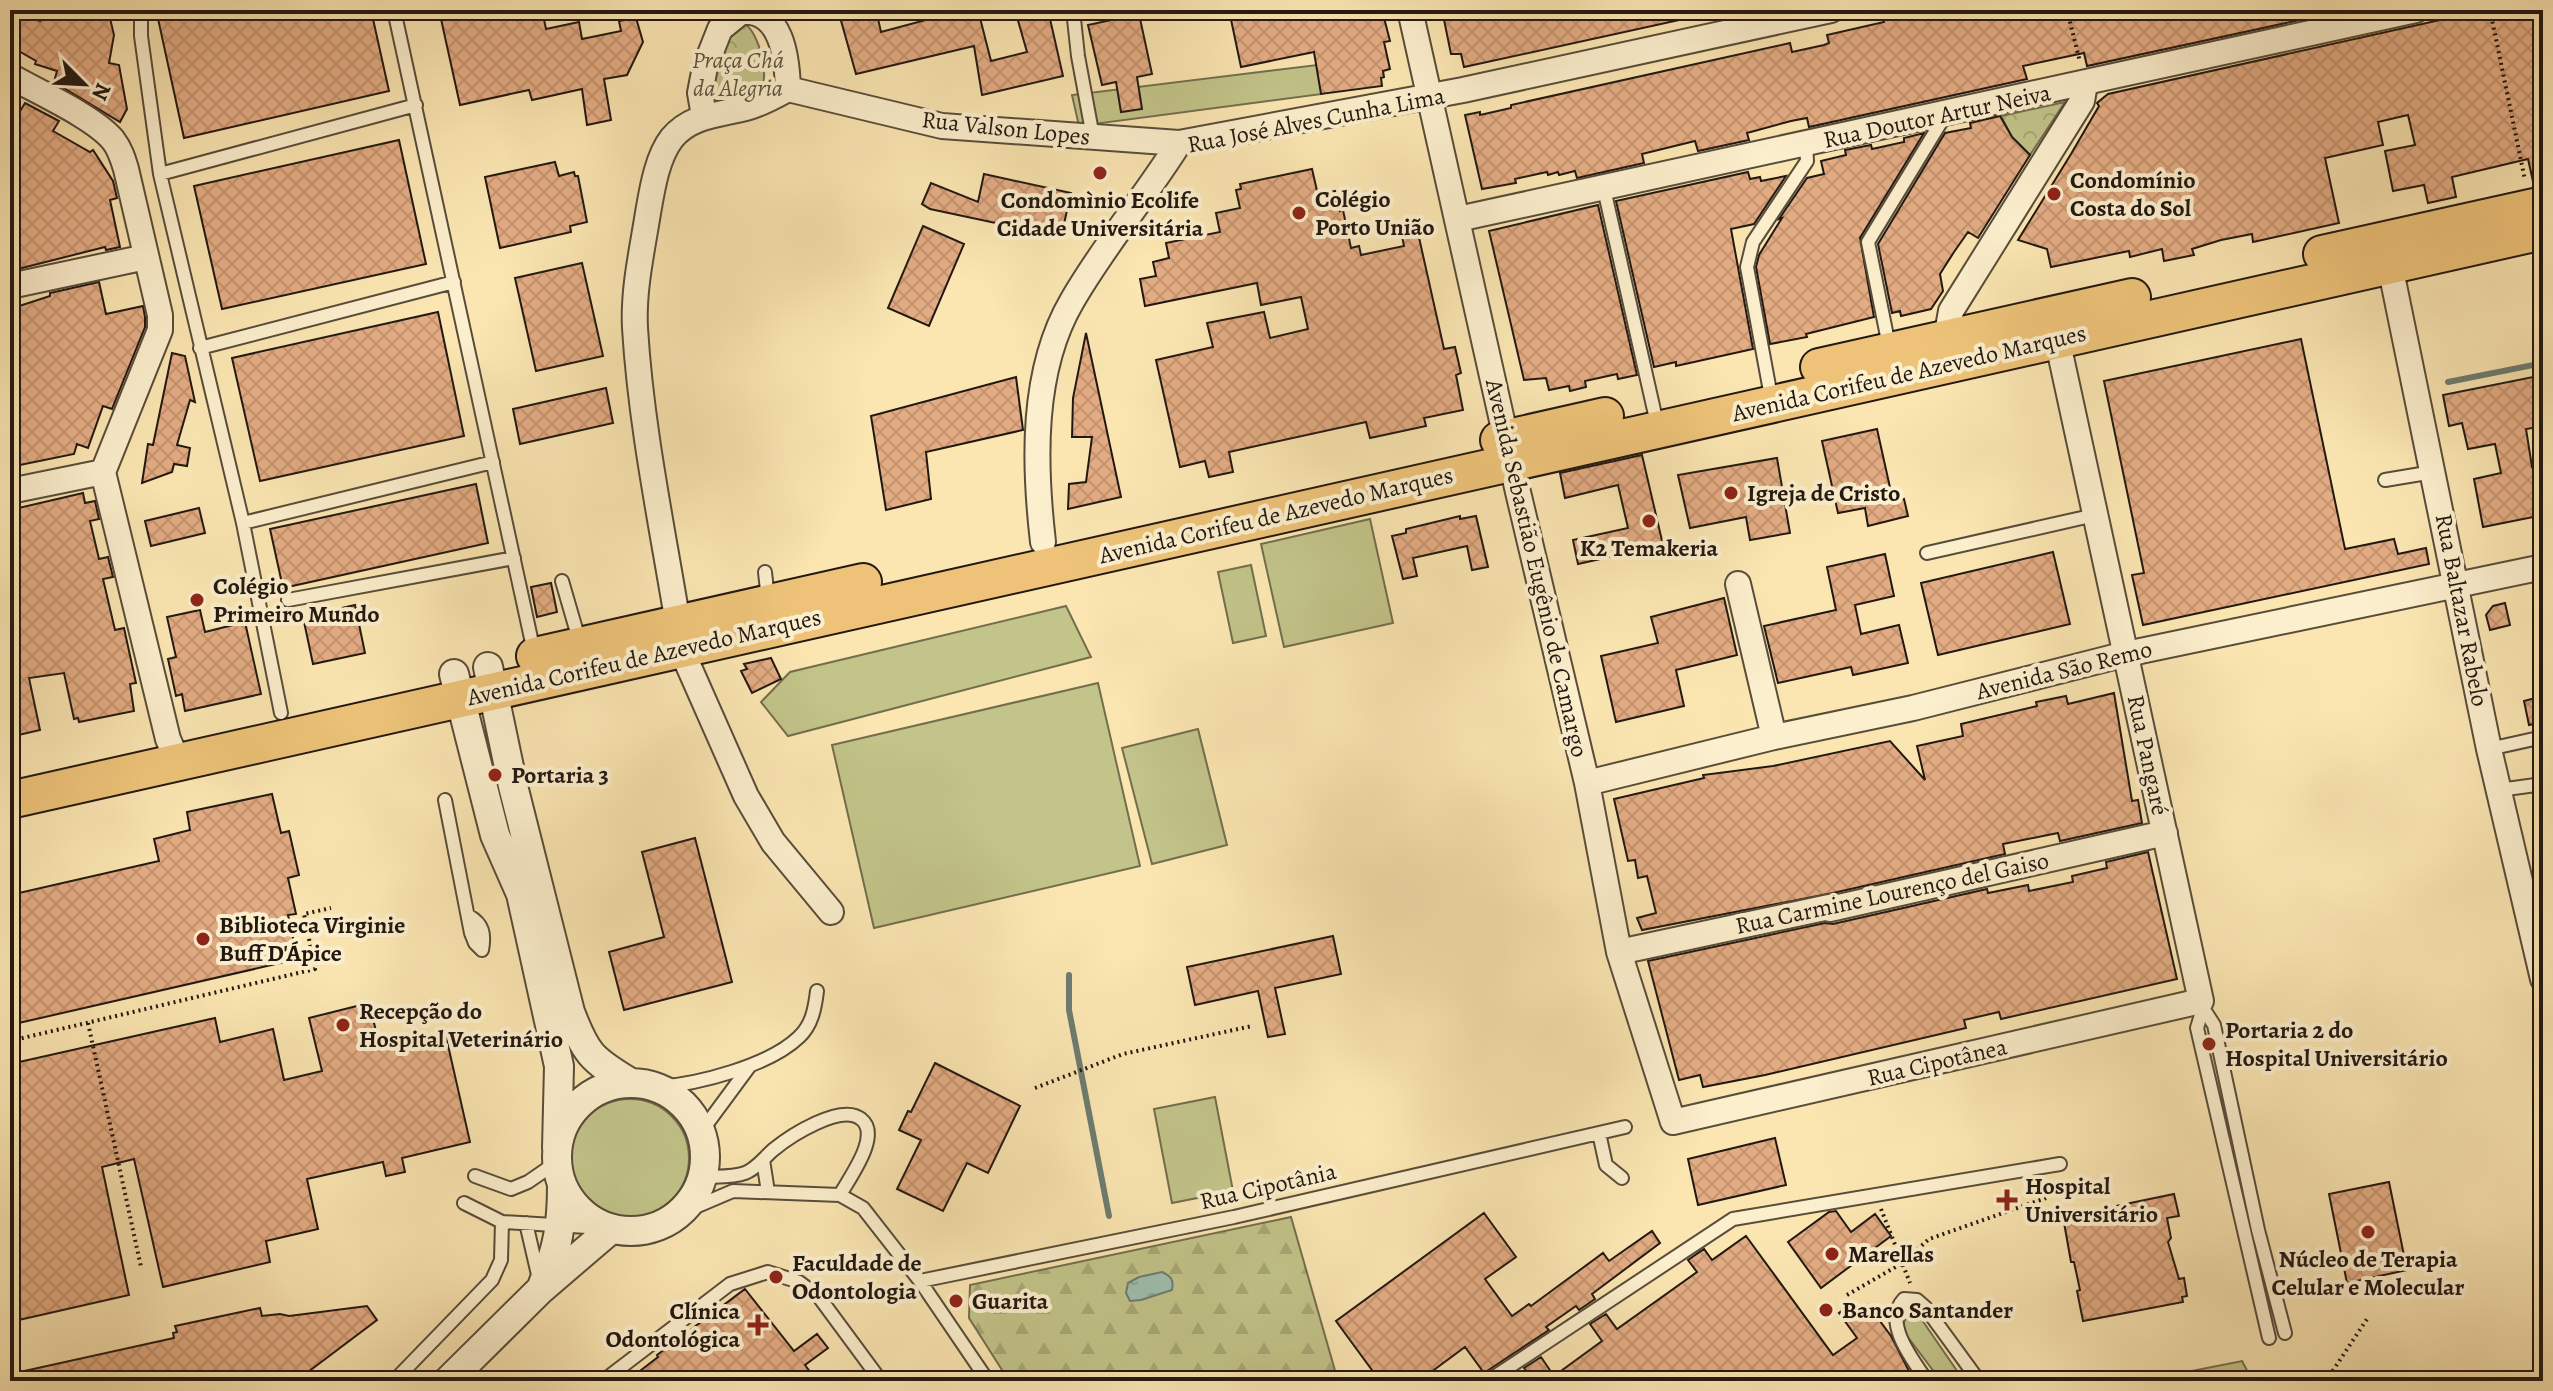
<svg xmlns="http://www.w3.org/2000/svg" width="2553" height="1391" font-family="Alegreya,serif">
	<defs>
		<pattern id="forest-firs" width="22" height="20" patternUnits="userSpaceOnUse" patternTransform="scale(2)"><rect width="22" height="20" fill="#c2c489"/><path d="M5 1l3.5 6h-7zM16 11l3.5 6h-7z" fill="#a6a875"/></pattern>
		<pattern id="park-crowns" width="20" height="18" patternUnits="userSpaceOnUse" patternTransform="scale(2)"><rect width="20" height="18" fill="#c2c489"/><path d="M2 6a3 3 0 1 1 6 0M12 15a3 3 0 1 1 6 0" fill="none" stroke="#a6a875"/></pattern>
		<pattern id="water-ripples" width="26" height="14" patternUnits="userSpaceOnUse" patternTransform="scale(2)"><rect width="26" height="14" fill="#9fbfb0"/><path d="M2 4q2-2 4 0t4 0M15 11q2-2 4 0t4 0" fill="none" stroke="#89a396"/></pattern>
		<pattern id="building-cross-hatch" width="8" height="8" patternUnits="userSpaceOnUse" patternTransform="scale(2)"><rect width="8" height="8" fill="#e4ac83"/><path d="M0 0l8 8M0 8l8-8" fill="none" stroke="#c39370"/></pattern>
	</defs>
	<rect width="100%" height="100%" fill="#fbe6b2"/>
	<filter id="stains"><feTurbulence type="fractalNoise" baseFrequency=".0025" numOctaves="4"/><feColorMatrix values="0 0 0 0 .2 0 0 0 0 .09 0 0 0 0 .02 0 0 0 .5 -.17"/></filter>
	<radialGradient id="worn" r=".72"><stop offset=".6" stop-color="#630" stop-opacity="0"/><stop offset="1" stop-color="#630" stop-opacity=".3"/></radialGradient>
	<path fill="#c2c489" stroke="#726e4e" stroke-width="2" d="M1317,65L1322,94L1079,126L1072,95Z
		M1370,519L1393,623L1284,647L1261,544Z
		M1251,565L1266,636L1233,643L1218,572Z
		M1066,606L1091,657L788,736L761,702L790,672Z
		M1098,683L1140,866L874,928L832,745Z
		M1198,729L1227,845L1152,864L1122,748Z
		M1215,1097L1233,1191L1172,1203L1154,1109Z
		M571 1158a59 59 0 1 1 118 0a59 59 0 1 1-118 0Z
		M1910,1316L1922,1320L1964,1381H1941L1904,1332V1321Z
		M2242,1361L2249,1374L2237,1381H2141Z"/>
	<path fill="url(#forest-firs)" stroke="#726e4e" stroke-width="2" d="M1291,1217L1338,1381H1009L969,1318L970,1285Z"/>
	<path fill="url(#park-crowns)" stroke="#726e4e" stroke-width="2" d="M745,24C760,34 770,78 760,94L706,107L709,67L736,27Z
		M2065,102L2030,155L2012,137L2001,116Z"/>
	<path fill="url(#water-ripples)" stroke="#6d7c71" stroke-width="2" d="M1162,1272C1171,1276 1174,1280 1172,1290L1141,1300L1130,1301L1126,1293L1128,1283L1139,1277Z"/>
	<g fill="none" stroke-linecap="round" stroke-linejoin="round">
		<path stroke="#6d7c71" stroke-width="6" d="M2448,382L2543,363
			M1069,975V1010L1109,1216"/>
	</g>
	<path fill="url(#building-cross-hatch)" stroke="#221812" stroke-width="2" d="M10,10L25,18L27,14L40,21L43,10H108L114,35L109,63L119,65L127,109L120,122L54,82L57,71L35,64L36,61L10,46Z
		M173,10H371L389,91L184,138L157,14Z
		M439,10H542L546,29L579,22L582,39L621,31L619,21L636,18L643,42L627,75L604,79L611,120L587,125L582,89L532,100L529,90L460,105Z
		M838,10H876L881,32L963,10H978L991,61L1027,52L1015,10H1048L1063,76L982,95L974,46L856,74Z
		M1229,10H1382L1390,41L1384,42L1390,69L1383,71L1384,77L1381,78L1382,86L1321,94L1314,52L1241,67Z
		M1442,10H1692L1693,17L1464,67L1461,54H1451Z
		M1929,10H2025L2026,14L2044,10H2313L2314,17L2087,66L2084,53L2023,66L2027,79L1809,127L1807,118L1791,121L1747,133L1749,140L1698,151L1695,141L1642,154L1644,163L1577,178L1575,171L1559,175L1558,172L1548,175L1547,172L1515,179L1516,183L1482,189L1465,115L1480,112V115L1511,108V105L1790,43L1792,52L1824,45L1829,43L1827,35L1884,22L1883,18Z
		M2485,10H2543V185L2534,186L2528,159L2452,177L2456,197L2428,203L2424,185L2393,191L2385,151L2415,145L2408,115L2378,122L2383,145L2325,158L2339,223L2253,242L2252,234L2221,240L2192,249L2194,255L2164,261L2162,249L2130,257L2129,251L2051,267L2047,249L2018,240L2071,154L2099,106L2097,103L2108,94Z
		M1139,14L1152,74L1137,77L1142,109L1121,112L1116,82L1102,85L1088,25Z
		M25,103L59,121L53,131L90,152L93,150L113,181L117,198L110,200L120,247L106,250L105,247L14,270L12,261L10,262V108L19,113Z
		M2000,116L2012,137L2030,155L1978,238L1968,232L1954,252L1940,274L1943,291L1931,309L1901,316L1900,311L1892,313L1878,244L1945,133L1971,128L1970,123Z
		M1924,133L1860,238L1874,317L1806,334L1807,337L1770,344L1756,267L1759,255L1782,218L1779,219L1807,178L1824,174L1821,161L1846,155L1845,150L1871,145L1872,149L1904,142V138Z
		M399,140L426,264L222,309L194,186Z
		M555,162L559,176L574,172L575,176H578L587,222L570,226L571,232L500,248L485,177Z
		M1312,169L1318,195L1335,191L1340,211L1343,210L1351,248L1359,246L1361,255L1404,246L1402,236L1418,233L1444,349L1455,347L1461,373L1456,375L1463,410L1424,418L1426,426L1370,438L1366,422L1229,452L1233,472L1209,477L1205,461L1180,467L1156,360L1213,347L1207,323L1264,312L1270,338L1308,329L1301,297L1261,305L1257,283L1145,306L1140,279L1156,276L1153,262L1169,258L1166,243L1220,232L1216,213L1240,208L1236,190L1241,189L1240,184Z
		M1748,172L1750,179L1760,177L1761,181L1786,176L1754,224L1731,229L1753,349L1676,366V362L1654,367L1616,201Z
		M984,174L1071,193L1061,237L930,209L922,204L931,183L978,202Z
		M1598,205L1637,375L1618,379L1617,374L1585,381L1586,387L1570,391L1569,386L1549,390L1546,378L1524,380L1489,231Z
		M923,226L964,244L929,326L888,308Z
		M582,263L603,356L536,371L515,278Z
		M99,282L106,314L143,306L145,317V327L112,409L103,406L88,448L77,444L74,454L10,467V309L50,296V293Z
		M438,312L464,436L260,481L232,358Z
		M1086,333L1121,497L1068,509L1069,484L1086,482L1092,437H1072L1073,398Z
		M2301,339L2345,549L2394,539L2398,554L2426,548L2429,564L2143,625L2132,575L2144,573L2104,381Z
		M172,353L185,356L195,402L190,400L177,445L190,448L187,466L174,464L172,472L142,483L148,444L153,445Z
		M2543,375V426L2526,429L2532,467L2543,464V515L2483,527L2474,479L2501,473L2495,444L2468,449L2462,423L2449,426L2443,395Z
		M1016,377L1023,430L926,452L931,499L886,510L871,416Z
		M606,388L613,423L520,444L513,409Z
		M1877,429L1893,501L1904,499L1908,516L1868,526L1865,508L1838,513L1822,441Z
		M1642,455L1663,545L1578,564L1573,540L1628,528L1618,485L1565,498L1560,473Z
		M1777,458L1790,533L1750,540L1746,517L1690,528L1678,475Z
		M476,484L488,543L283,588L270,529Z
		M83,493L85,503L95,501L99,519L90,521L99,559L108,557L113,577L103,579L115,630L124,628L136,683L130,684L134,711L79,722L78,718L74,719L64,673L29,678L40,730L10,737V510Z
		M199,508L205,533L151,546L145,521Z
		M1460,516V519L1476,516L1488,567L1472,570L1467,546L1413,558L1417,576L1403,579L1392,536L1406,533V529Z
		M2053,552L2070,624L1938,655L1921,583Z
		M1885,554L1894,596L1855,605L1861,634L1899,625L1908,663L1853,675L1851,667L1778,683L1764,626L1836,610L1827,567Z
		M551,583L557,612L537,617L531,587Z
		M1724,598L1737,655L1676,670L1684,706L1616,722L1601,656L1658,643L1651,617Z
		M2505,603L2510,625L2490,630L2486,615L2493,606Z
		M355,605L365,653L313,664L303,617Z
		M200,610L205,632L245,622L261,694L185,711L182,694L176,696L168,659L176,657L167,617Z
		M771,658L781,679L752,693L741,671L747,669L744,664Z
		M2114,693L2132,801L2138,800L2142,823L2060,841L2058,833L2003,844L2005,854L1833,893L1642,930L1637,918L1656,913L1647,876L1638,878L1635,860L1628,861L1614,799L1704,778L1703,775L1773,766L1890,741L1925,780L1917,746L1963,736L1961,724L2037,706L2036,702L2066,696L2068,704Z
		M2543,696V722L2529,725L2524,701Z
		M272,794L281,833L289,831L299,875L288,878L296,914L288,915L298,959L10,1025V895L159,861L154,839L190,830L187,812Z
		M695,838L732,982L624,1010L609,952L664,937L642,852Z
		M2148,852L2177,979L2001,1019L1999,1012L1964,1020L1966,1028L1765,1075L1703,1087L1700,1075L1679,1080L1648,961L1825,923L1833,924L1987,889L1988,893L2028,885L2029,891L2073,882L2072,876L2107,868L2106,862Z
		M1333,936L1341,974L1275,988L1285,1034L1268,1037L1258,991L1195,1005L1187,967Z
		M369,1003L380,1047L445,1032L470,1142L402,1158L405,1172L386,1176L383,1162L307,1179L318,1229L266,1241L270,1262L163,1287L134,1159L102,1167L129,1295L10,1322V1064L215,1018L220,1042L273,1029L284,1080L322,1071L309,1018Z
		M935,1063L1020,1106L988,1173L967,1163L943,1211L897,1189L921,1140L899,1130L908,1111L911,1112Z
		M1775,1138L1786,1185L1698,1205L1688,1159Z
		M2389,1182L2407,1270L2347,1283L2329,1194Z
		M2174,1194L2179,1216L2167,1218L2171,1238L2168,1242L2179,1279L2184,1278L2187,1296L2182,1297L2183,1302L2083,1321L2077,1291L2080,1290L2074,1262H2071L2063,1217Z
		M1836,1211L1851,1232L1875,1214L1891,1236L1821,1288L1788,1242L1829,1212Z
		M1484,1213L1516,1257L1485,1279L1512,1316L1529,1304L1531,1306L1603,1253L1609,1261L1652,1231L1660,1243L1592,1294L1595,1299L1579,1310L1576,1306L1546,1327L1549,1330L1484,1373L1465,1347L1419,1381H1380L1336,1321Z
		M1746,1236L1833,1355L1857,1338L1839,1313L1852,1303L1859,1312L1868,1305L1891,1336L1909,1371L1896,1381H1534L1524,1368L1541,1357L1554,1376L1602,1341L1590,1324L1606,1314L1617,1329L1697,1272L1688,1260L1704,1249L1712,1260Z
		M745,1289L794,1351L817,1334L828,1348L805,1365L817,1381H627L658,1357L657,1355Z
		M367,1306L377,1320L296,1381H16L15,1373L174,1338L173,1333L177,1332L175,1326L260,1308L262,1316L280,1314L289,1316Z"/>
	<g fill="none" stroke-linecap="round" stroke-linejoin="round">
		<defs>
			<path id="service" d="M146,10L141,18V36L160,174L243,523L281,713
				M394,10L534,652
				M1073,10L1078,56L1093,137
				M160,174L416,105
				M1604,189L1658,428
				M1889,346L1868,242L1946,114
				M200,348L454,282
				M1772,402L1747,267L1753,242L1807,161L1806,144
				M2385,480L2433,472
				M243,523L493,462
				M1927,553L2095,515
				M765,572L768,600
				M562,581L580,643
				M288,600L514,558
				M2489,749L2543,737
				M2499,790L2543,784
				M445,800L471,933L475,943L482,950
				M469,916C483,924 485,934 482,950
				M2201,1001L2203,1008L2214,1025L2258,1230L2285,1333
				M2203,1008L2197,1028L2269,1338
				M658,1087C698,1084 769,1066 799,1037C812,1025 815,1008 817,991
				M701,1132L749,1067
				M1599,1133L1606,1165L1622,1178
				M763,1160L768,1192
				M475,1176L511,1189L528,1182L557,1162
				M702,1177C716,1176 732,1178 745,1173C756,1169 764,1158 773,1150C790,1136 841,1103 861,1119C882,1135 849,1178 840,1195
				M464,1203L502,1222L604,1228
				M679,1214L733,1191L840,1195L863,1208L920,1281L988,1381
				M526,1223L539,1279
				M920,1281L1234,1217L1625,1127
				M394,1381L492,1280L501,1260L502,1222
				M603,1381L730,1284L768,1272L799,1282L819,1297L881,1381
				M1488,1381L1733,1219L2060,1164
				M1927,1381C1913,1360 1882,1322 1904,1299L1917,1300L1925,1307L1979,1381"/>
			<path id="minor" d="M1410,10L1518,492L1587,783L1619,952L1673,1122L2201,1001L2054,325
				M10,76C38,92 94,117 113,140C120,149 123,159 126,169L160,315V330L103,472L168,739L178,762
				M788,89L942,126L1179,143L1463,90L1831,10
				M704,116L700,93L705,67L720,29L741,12C782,8 787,58 788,89
				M1458,219L2416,10
				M2387,251L2489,749L2543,979
				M10,286L146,257
				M1948,351L1946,339L1951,311L2082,101L2085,84
				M10,491L103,472
				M1043,542C1034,464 1031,371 1072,301C1103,247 1145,197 1179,143
				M1738,584L1774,737
				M678,624C662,526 641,427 635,328C633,290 642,251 648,213C652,190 657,157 672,138C692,114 722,115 749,107C763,103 775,96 788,89
				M681,649L746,796L773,842L831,912
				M1587,783L1774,737L1913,708L2126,654L2543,567
				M1619,952L1829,907L1830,909L2165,833"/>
			<path id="tertiary" d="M488,667L513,786L570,1012C586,1054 591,1059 629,1082
				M454,674L495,835L521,894L559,1066L557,1148
				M557 1157a74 74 0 1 1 148 0a74 74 0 1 1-148 0Z
				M543,1284C558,1248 562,1224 562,1185
				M448,1381L541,1289L611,1229"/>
			<path id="primary" d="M2322,254L2543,205
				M1819,367L2132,297
				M1499,440L1605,416
				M535,656L863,582
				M10,800L2543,231"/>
		</defs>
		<use href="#service" stroke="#584c3a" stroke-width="16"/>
		<use href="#minor" stroke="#584c3a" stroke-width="28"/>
		<use href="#tertiary" stroke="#584c3a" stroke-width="32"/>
		<use href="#primary" stroke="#221812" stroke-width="40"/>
		<path stroke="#221812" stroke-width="4" stroke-dasharray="2 4" stroke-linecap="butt" d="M2067,10L2080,62
			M2490,10L2525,180
			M88,1023L141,1267
			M10,1041L315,969L304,914L331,908
			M1035,1088L1123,1054L1252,1026
			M1881,1209L1910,1283
			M1847,1295L1901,1264L1929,1239L2046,1198
			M2326,1381L2369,1316"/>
		<use href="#service" stroke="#fcefcd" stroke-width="12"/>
		<use href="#minor" stroke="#fcefcd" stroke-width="24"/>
		<use href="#tertiary" stroke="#fcefcd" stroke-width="28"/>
		<use href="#primary" stroke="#eec379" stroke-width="36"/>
	</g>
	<g fill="#8f2418" stroke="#fcefcd" stroke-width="3">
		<circle cx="1100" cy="173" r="8"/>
		<circle cx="2054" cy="194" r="8"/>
		<circle cx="1299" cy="213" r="8"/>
		<circle cx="1731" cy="493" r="8"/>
		<circle cx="1649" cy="521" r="8"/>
		<circle cx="197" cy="600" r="8"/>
		<circle cx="495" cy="775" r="8"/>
		<circle cx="203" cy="939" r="8"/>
		<circle cx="343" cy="1025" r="8"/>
		<circle cx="2209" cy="1044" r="8"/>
		<path d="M2003 1188h8v8h8v8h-8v8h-8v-8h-8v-8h8z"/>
		<circle cx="2368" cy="1232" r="8"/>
		<circle cx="1832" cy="1254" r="8"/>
		<circle cx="776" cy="1277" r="8"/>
		<circle cx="956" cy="1301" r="8"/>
		<circle cx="1826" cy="1310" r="8"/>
		<path d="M754 1313h8v8h8v8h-8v8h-8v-8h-8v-8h8z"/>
	</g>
	<g text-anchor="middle" stroke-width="8" stroke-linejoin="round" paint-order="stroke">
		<g font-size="24" font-style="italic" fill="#5a543c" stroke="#fcefcd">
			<text x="738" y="68">Praça Chá<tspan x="738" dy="28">da Alegria</tspan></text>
		</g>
		<g font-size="24" fill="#221812" stroke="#fcefcd">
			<text transform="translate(1937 116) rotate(-12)" y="8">Rua Doutor Artur Neiva</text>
			<text transform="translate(1316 120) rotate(-11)" y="8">Rua José Alves Cunha Lima</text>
			<text transform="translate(1006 128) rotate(6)" y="8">Rua Valson Lopes</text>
			<text transform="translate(1909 373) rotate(-13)" y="8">Avenida Corifeu de Azevedo Marques</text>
			<text transform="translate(1276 515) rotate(-13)" y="8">Avenida Corifeu de Azevedo Marques</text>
			<text transform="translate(1537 568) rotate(77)" y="8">Avenida Sebastião Eugênio de Camargo</text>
			<text transform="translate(2462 610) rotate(79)" y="8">Rua Baltazar Rabelo</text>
			<text transform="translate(644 657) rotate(-13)" y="8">Avenida Corifeu de Azevedo Marques</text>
			<text transform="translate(2064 670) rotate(-14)" y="8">Avenida São Remo</text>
			<text transform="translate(2148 755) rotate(78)" y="8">Rua Pangaré</text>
			<text transform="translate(1892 893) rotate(-12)" y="8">Rua Carmine Lourenço del Gaiso</text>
			<text transform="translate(1937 1062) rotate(-13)" y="8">Rua Cipotânea</text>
			<text transform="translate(1268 1186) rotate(-13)" y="8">Rua Cipotânia</text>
		</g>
		<g font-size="24" font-weight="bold" fill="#221812" stroke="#fcefcd" text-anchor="start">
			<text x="2070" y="188">Condomínio<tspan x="2070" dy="28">Costa do Sol</tspan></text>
			<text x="1315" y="207">Colégio<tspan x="1315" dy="28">Porto União</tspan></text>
			<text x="1100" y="208" text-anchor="middle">Condomìnio Ecolife<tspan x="1100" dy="28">Cidade Universitária</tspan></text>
			<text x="1747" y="501">Igreja de Cristo</text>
			<text x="1649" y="556" text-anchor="middle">K2 Temakeria</text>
			<text x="213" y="594">Colégio<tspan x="213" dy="28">Primeiro Mundo</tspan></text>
			<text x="511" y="783">Portaria 3</text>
			<text x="219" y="933">Biblioteca Virginie<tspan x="219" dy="28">Buff D'Ápice</tspan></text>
			<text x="359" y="1019">Recepção do<tspan x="359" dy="28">Hospital Veterinário</tspan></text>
			<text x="2225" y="1038">Portaria 2 do<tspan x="2225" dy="28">Hospital Universitário</tspan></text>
			<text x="2025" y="1194">Hospital<tspan x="2025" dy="28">Universitário</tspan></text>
			<text x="1848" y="1262">Marellas</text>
			<text x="2368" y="1267" text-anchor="middle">Núcleo de Terapia<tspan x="2368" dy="28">Celular e Molecular</tspan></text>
			<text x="792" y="1271">Faculdade de<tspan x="792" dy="28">Odontologia</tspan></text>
			<text x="972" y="1309">Guarita</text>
			<text x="1842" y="1318">Banco Santander</text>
			<text x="740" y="1319" text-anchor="end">Clínica<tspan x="740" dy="28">Odontológica</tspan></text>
		</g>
	</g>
	<rect width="2553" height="1391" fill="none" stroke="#fbe6b2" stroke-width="40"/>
	<rect x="12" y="12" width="2529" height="1367" fill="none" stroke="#221812" stroke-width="4"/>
	<rect x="20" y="20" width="2513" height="1351" fill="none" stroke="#221812" stroke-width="2"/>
	<g transform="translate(84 84) rotate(114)" stroke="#fcefcd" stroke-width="6" paint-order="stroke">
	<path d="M0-6L14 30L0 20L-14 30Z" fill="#221812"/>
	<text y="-12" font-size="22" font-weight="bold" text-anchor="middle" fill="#221812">N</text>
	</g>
	<rect width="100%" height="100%" filter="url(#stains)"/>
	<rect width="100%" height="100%" fill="url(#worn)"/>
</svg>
